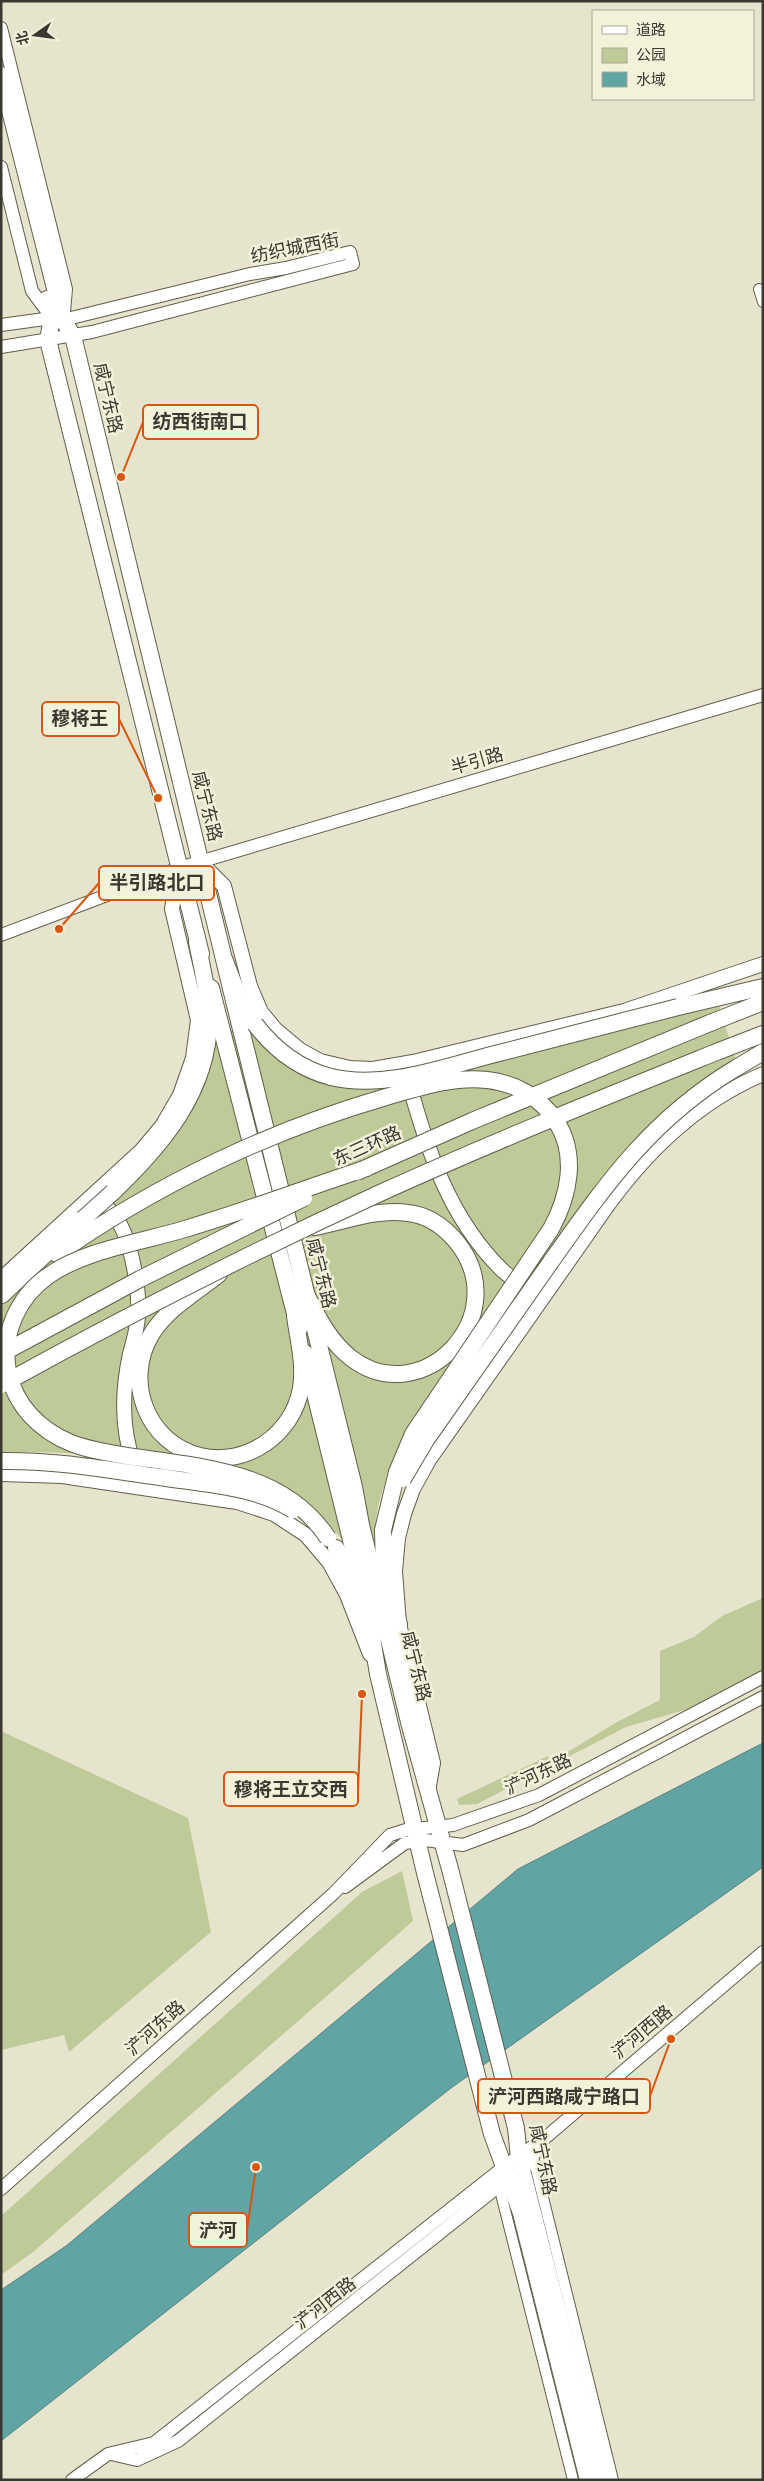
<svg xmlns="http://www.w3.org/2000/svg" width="764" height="2481" font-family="Lato,'Noto Sans SC',sans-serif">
	<rect width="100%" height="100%" fill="#e7e4ce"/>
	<path fill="#beca97" d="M718,1002L736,1061L626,1149L603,1178L452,1391L413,1422L389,1470L378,1506L373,1541L346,1545C311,1498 271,1470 211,1460C182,1455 149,1457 120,1456C80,1454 41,1450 1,1453V1301L146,1165L214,1035L249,1024L319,1078Z
		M763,1598V1670L688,1709L626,1727L477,1804L459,1805L457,1799L548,1756L549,1759L566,1753L617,1722L660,1700V1651L694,1637L722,1616Z
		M1,1731L188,1818L211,1932L69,2052L64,2035L1,2050Z
		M402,1871L413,1921L33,2252L1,2275V2216L362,1892Z"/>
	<path fill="#60a4a4" stroke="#558482" d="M763,1743V1867L451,2088L1,2441V2290L66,2246L518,1869Z"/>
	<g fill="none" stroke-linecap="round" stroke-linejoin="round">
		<defs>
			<path id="minor" d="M759,289L763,302
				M527,2157H533L613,2480
				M500,2181L499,2186L573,2480"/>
			<path id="tertiary" d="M1,28L66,289L64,312
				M1,167L32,291L49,314
				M1,325L52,318L63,320L250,274L286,268L350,252L353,264L92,332L1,347
				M1,935L179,868L763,695
				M345,1887L405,1843L425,1840L463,1845L529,1820L763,1697
				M1,2189L333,1894L390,1835L406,1830L453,1825L539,1795L763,1677
				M111,2454L137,2460L178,2441L499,2186L523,2170L540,2146
				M72,2480L108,2454L154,2443L505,2166L545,2138L763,1952"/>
			<path id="secondary" d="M200,862L224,886L250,986L261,1012L276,1030L300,1050L320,1061L350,1068L373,1069L413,1062L624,1011L763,964
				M408,1080C427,1149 449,1218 502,1270C513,1280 527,1288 539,1297
				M95,1194C103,1203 113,1213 120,1224C132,1246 140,1291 138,1317C137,1330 133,1342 130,1354C122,1391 121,1429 134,1464
				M1,1279L141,1151L162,1126L180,1095L193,1058L198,1020L172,909L178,869
				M1,1474L62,1476L237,1502L274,1514L306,1535L329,1562L347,1595L370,1654
				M428,1791L433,1763L399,1624L395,1571L398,1538L404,1514L413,1489L429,1460L608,1205C648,1150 699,1101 763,1074"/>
			<path id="primary" d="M1,75L63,320L73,336L236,1009L354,1487L361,1525L410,1726L450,1869L516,2128L519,2158L601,2480
				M47,299L52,318L48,340L201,954
				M211,988L299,1329
				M305,1353L366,1601L378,1674L425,1873L492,2134L521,2213L588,2480
				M387,1583L399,1624"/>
			<path id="trunk" d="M225,961L238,995L255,1024
				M678,1007L763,987
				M710,1023L763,1002
				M719,1051L763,1034
				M736,1068L763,1052
				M113,1192C161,1146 208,1092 209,1021C209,995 202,968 197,942
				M57,1254L90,1232
				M219,1274C197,1292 166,1309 151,1335C124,1380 146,1443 200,1456C247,1467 293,1434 301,1388C305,1364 298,1339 295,1316
				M304,1290C317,1315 328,1340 351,1358C422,1413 517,1315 456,1241C444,1227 427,1215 408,1213C378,1208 345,1221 315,1227
				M2,1295L83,1219
				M383,1530L385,1609L389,1639
				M336,1548L358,1591L373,1637"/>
		</defs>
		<use href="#minor" stroke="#615e4b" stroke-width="12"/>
		<use href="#tertiary" stroke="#615e4b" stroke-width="14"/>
		<use href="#secondary" stroke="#615e4b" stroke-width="16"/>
		<use href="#primary" stroke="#615e4b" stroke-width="18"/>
		<use href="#trunk" stroke="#615e4b" stroke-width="18"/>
		<use href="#minor" stroke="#fff" stroke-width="10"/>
		<use href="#tertiary" stroke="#fff" stroke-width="12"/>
		<use href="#secondary" stroke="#fff" stroke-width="14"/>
		<use href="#primary" stroke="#fff" stroke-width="16"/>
		<use href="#trunk" stroke="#fff" stroke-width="16"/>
		<defs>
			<path id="trunk-bridge" d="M255,1024C274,1049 300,1069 331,1077C386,1090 446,1066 499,1053C559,1038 618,1022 678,1007
				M357,1172L472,1121L710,1023
				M83,1219L113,1192
				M90,1232C182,1173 282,1127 386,1097C418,1088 453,1076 487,1080C515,1083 540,1097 556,1121C578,1155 569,1196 551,1229L413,1434L397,1472L383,1530
				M1,1354L140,1279L304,1198
				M1,1385C124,1317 250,1253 378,1194C490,1143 605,1097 719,1051
				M1,1461C56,1460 107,1470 160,1477C204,1484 255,1486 293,1510
				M403,1479L426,1440C467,1381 508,1322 550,1263C606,1184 651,1119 736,1068
				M328,1538C283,1470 200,1467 127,1456C108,1453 89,1450 71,1443C39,1430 15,1405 8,1371C1,1334 18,1297 48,1276C84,1250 142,1242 185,1229C246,1211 306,1188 367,1168"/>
		</defs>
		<use href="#trunk-bridge" stroke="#615e4b" stroke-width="18" stroke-linecap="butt"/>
		<use href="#trunk-bridge" stroke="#fff" stroke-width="16"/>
	</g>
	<g text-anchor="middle" stroke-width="5" stroke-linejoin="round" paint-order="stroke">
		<g font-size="18" fill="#3a3931" stroke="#f4f1db">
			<text transform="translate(295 248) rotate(-11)" y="6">纺织城西街</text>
			<text transform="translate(108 398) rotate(77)" y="6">咸宁东路</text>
			<text transform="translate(477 761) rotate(-16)" y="6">半引路</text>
			<text transform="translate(207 806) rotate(76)" y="6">咸宁东路</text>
			<text transform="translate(367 1146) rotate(-24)" y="6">东三环路</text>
			<text transform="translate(321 1273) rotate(76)" y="6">咸宁东路</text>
			<text transform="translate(416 1666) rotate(76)" y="6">咸宁东路</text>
			<text transform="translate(538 1774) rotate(-25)" y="6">浐河东路</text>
			<text transform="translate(155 2028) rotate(-42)" y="6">浐河东路</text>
			<text transform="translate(642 2032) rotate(-40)" y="6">浐河西路</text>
			<text transform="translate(543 2160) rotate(78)" y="6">咸宁东路</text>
			<text transform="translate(325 2303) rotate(-38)" y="6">浐河西路</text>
		</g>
	</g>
	<path fill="none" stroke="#d75610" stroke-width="2" d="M121 477L143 422M158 798L119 719M59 929L99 883M362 1694L358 1789M671 2039L650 2096M256 2167L247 2230"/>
	<g fill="#d75610" stroke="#f4f1db" stroke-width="2">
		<circle cx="121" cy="477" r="5"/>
		<circle cx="158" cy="798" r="5"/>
		<circle cx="59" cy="929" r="5"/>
		<circle cx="362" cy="1694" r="5"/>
		<circle cx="671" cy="2039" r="5"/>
		<circle cx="256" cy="2167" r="5"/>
	</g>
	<g fill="#f4f1db" stroke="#d75610" stroke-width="2">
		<rect x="143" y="405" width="115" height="34" rx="5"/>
		<rect x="42" y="702" width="77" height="34" rx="5"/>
		<rect x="99" y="866" width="115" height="34" rx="5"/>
		<rect x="224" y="1772" width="134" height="34" rx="5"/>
		<rect x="478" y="2079" width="172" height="34" rx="5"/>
		<rect x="189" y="2213" width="58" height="34" rx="5"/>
	</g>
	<g font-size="19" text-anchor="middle" font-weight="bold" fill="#3a3931">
		<text x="200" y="428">纺西街南口</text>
		<text x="80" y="725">穆将王</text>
		<text x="157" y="889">半引路北口</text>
		<text x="291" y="1796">穆将王立交西</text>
		<text x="564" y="2103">浐河西路咸宁路口</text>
		<text x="218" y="2237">浐河</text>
	</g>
	<rect width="764" height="2481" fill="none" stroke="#3a3931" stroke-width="5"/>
	<rect x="592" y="10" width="162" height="90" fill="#f4f1db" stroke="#aaa797"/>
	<rect x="602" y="26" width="25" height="8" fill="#ffffff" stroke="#aaa797"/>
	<text x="636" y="35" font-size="15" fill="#3a3931">道路</text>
	<rect x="602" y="48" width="25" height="15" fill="#beca97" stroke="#aaa797"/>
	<text x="636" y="60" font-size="15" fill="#3a3931">公园</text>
	<rect x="602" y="72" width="25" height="15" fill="#60a4a4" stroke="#aaa797"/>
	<text x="636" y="85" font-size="15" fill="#3a3931">水域</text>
	<g transform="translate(35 35) rotate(256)" stroke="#f4f1db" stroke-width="4" paint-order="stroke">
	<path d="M0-4L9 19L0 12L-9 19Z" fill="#3a3931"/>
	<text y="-8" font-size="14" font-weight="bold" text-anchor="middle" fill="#3a3931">北</text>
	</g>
</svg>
